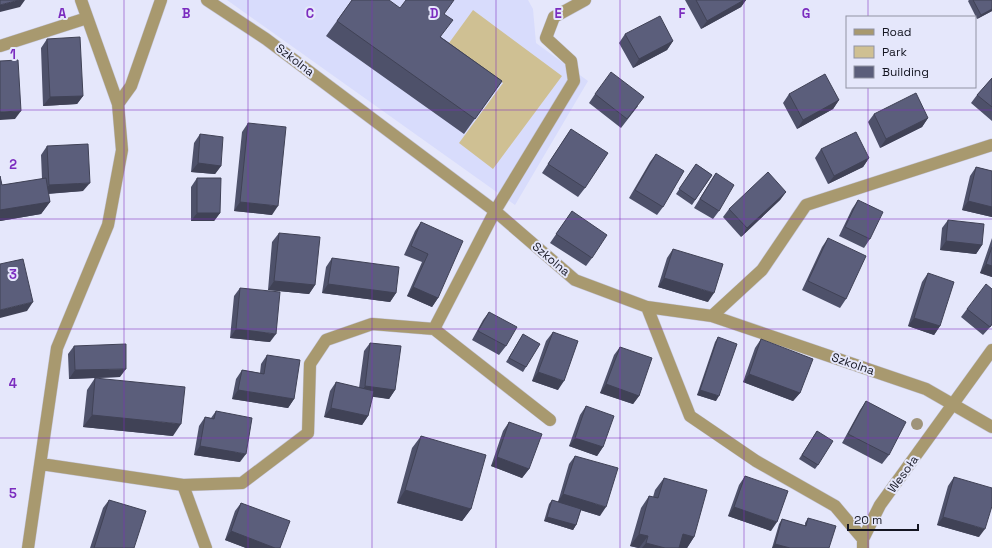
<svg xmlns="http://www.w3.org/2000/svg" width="992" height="548" font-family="'Space Grotesk',sans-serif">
	<rect width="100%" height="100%" fill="#e5e7fb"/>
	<path fill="#d8dcfc" d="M227,0H528L533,9L536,43L588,81L515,205Z"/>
	<path fill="#cfc093" d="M473,10L562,76L493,169L459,143L503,83L449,43Z"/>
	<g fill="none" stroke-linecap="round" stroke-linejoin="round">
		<defs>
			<path id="minor" d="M207,0L266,39L495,211L575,280L647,307L712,316L926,389L992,427
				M0,46L87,18
				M118,104L131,86L161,0
				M647,307L690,416L756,461L835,506L863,539
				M712,316L762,270L806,205L992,145
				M434,329L550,420
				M41,464L183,485L242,483L308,433L310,364L326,340L372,324L434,329L495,211L574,81L571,61L546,38L554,17L585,0
				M183,485L206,548
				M28,548L57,348L108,225L122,150L118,104L81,0
				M863,548V539L880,505L992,350"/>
		</defs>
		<use href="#minor" stroke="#c4c5d8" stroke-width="13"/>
		<use href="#minor" stroke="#a8996f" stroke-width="12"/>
	</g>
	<circle fill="#9f947a" cx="917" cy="424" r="6"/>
	<path fill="#4e516a" d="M352,0L400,8L444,14L441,37L502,81L464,134L326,36Z
		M685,0H746L741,7L701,29Z
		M969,0H992V11L977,19L968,1Z
		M625,34L673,41L667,50L633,68L619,43Z
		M47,39L83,96L77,104L43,106L41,48Z
		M992,78V121L971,103L977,95Z
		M595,94L638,106L621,128L589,103Z
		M789,94L839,100L833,109L797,129L783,103Z
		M874,114L928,118L922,127L880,148L868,122Z
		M248,123L272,215L234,211L242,132Z
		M571,129L585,188L578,197L542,173Z
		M200,134L221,166L215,174L191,172L194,143Z
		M47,146L83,191L48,194L50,202L41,214L0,221V176L2,185L42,179L41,155Z
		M821,149L869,158L863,167L828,184L815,158Z
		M656,154L663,207L657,215L629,198L650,162Z
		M696,164L712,175L692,205L676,194Z
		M976,167L992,171V217L962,210L970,176Z
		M716,173L719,211L713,219L694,208L710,182Z
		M197,178L220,213L214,221H191V187Z
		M786,192L780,200L741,237L723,217L729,209Z
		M858,200L870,239L864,248L839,236L852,209Z
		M572,211L592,258L586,266L550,243Z
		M948,220L982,245L976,254L940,250L942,228Z
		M421,222L438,298L432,307L407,296L422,262L404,255L415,231Z
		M279,233L315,285L309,294L268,290L272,242Z
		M828,238L846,299L840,308L802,290L822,247Z
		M992,238V277L980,273Z
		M673,249L708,302L658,287L667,258Z
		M332,258L396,293L390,302L322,293L326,267Z
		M928,273L940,326L934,335L908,326L922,282Z
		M240,288L270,342L230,338L234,296Z
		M992,289V325L983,335L961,317L967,309Z
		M489,312L506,346L499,355L472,340L483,320Z
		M553,332L558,390L532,381L546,341Z
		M523,334L526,367L523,372L506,362Z
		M718,337L716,401L697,395L715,342Z
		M761,339L800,393L793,401L743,382L755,348Z
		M370,343L395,390L389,399L372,396L368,416L362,425L324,417L330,391L336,382L359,388L364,351Z
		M74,346L120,377L69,379L68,354Z
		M620,347L639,396L633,404L600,393L614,355Z
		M267,355L294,399L288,408L232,399L236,379L242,370L260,373L261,364Z
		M95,378L173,436L83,427L87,390Z
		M866,401L889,455L882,464L842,443L860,410Z
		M586,406L603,447L597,456L569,446L580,415Z
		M216,411L240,462L194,455L199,426L205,417L211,418Z
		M509,422L529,469L522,478L491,466L503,431Z
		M817,431L818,465L815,469L799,459Z
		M421,436L471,509L462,521L397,503L412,448Z
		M575,456L600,516L581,510L576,525L573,530L544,521L549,504L552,500L558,502L569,464Z
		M745,476L771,531L728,516L739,485Z
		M954,477L979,537L937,525L948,486Z
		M664,478L694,537L687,548H638L630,546L641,508L649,496L653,497L655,490Z
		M109,500L134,548H90L103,508Z
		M241,503L280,548H246L225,540L235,511Z
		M808,518L829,548H772L779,524L782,519L805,526V523Z"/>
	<path fill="#404256" d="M19,0H25L20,7L0,12V5Z
		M744,0H746L741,7L701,29L707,21Z
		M992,9V11L977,19L981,15Z
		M673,41L667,50L633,68L639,59Z
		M83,96L77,104L43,106L50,97Z
		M839,100L833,109L797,129L803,120Z
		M21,111L15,119L0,120V112Z
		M928,118L922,127L880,148L886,139Z
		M869,158L863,167L828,184L834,176Z
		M198,163L221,166L215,174L191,172Z
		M90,183L83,191L43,194L49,185Z
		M786,192L780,200L741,237L747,228Z
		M968,201L992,207V217L962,210Z
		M50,202L41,214L0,221V210Z
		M240,202L278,206L272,215L234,211Z
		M197,213H220L214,221H191Z
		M946,241L982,245L976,254L940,250Z
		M986,264L992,266V277L980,273Z
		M664,278L714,293L708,302L658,287Z
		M274,281L315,285L309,294L268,290Z
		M328,284L396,293L390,302L322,293Z
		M413,287L438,298L432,307L407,296Z
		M33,302L27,311L0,318V310Z
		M914,318L940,326L934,335L908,326Z
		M236,329L276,334L270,342L230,338Z
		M126,369L120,377L69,379L75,370Z
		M538,372L564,381L558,390L532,381Z
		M749,374L800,393L793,401L743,382Z
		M606,384L639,396L633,404L600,393Z
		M365,386L395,390L389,399L359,395Z
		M238,390L294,399L288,408L232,399Z
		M700,390L719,396L716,401L697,395Z
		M331,408L368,416L362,425L324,417Z
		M92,415L181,424L173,436L83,427Z
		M575,438L603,447L597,456L569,446Z
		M200,446L246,454L240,462L194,455Z
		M497,457L529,469L522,478L491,466Z
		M405,490L471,509L462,521L397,503Z
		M563,494L606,507L600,516L557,503Z
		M734,507L777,522L771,531L728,516Z
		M547,517L576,525L573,530L544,521Z
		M943,517L985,529L979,537L937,525Z
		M231,531L275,548H246L225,540Z
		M639,534L648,536L639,548L630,546Z
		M683,534L694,537L687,548H680L674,546Z
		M646,543L665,548H642Z
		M775,544L790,548H772Z"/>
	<path fill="#5b5e7b" stroke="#404256" d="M0,0H19L0,5Z
		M352,0H389L400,8L406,0H454L444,14L453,20L440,37L502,81L475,119L337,21Z
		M696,0H744L707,21Z
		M973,0H992V9L981,15Z
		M660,16L673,41L639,59L625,34Z
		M80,37L83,96L50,97L47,39Z
		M18,60L21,111L0,112V61Z
		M611,72L644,97L627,119L595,94Z
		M825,74L839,100L803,120L789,94Z
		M992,78V107L977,95Z
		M916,93L928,118L886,139L874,114Z
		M248,123L286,127L278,206L240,202Z
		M571,129L608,153L585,188L548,164Z
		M856,132L869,158L834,176L821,149Z
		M200,134L223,137L221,166L198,163Z
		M88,144L90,183L49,185L47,146Z
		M656,154L684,171L663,207L635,190Z
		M696,164L712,175L695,200L679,189Z
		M976,167L992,171V207L968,201Z
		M768,172L786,192L747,228L729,209Z
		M716,173L734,185L719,211L700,199Z
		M0,176L2,185L46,178L50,202L0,210Z
		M197,178H221L220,213H197Z
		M858,200L883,212L870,239L845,227Z
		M572,211L607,235L592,258L556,234Z
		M948,220L984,224L982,245L946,241Z
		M421,222L463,241L438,298L413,287L428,254L411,246Z
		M279,233L320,237L315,285L274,281Z
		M828,238L866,256L846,299L808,281Z
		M992,247V266L986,264Z
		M673,249L723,264L714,293L664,278Z
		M332,258L399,267L396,293L328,284Z
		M23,259L33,302L0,310V264Z
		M928,273L954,282L940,326L914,318Z
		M986,284L992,289V324L990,327L967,309Z
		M240,288L280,292L276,334L236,329Z
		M489,312L517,327L506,346L478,331Z
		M553,332L578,341L564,381L538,372Z
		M523,334L540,344L526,367L509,358Z
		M718,337L737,344L719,396L700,390Z
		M761,339L813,359L800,393L749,374Z
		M370,343L401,346L395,390L365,386Z
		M126,344V369L75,370L74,346Z
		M620,347L652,358L639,396L606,384Z
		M267,355L300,360L294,399L238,390L242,370L264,374Z
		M95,378L185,387L181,424L92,415Z
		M336,382L374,391L368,416L331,408Z
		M866,401L906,422L889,455L848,434Z
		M586,406L614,416L603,447L575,438Z
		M216,411L252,418L246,454L200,446L205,417L214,419Z
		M509,422L542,434L529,469L497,457Z
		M817,431L833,441L818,465L802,455Z
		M421,436L486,455L471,509L405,490Z
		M575,456L618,468L606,507L563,494Z
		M745,476L788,491L777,522L734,507Z
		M954,477L992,488V506L985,529L943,517Z
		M664,478L707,490L694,537L683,534L679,548H665L646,543L648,536L639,534L649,496L658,498Z
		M109,500L146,511L134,548H94Z
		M552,500L581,509L576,525L547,517Z
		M241,503L290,521L280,548H275L231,531Z
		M808,518L836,526L829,548H790L775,544L782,519L806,526Z"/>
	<path fill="none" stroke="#7b2cbf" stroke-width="1" stroke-opacity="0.55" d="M124,0V548M248,0V548M372,0V548M496,0V548M620,0V548M744,0V548M868,0V17M868,87V548M0,110H992M0,219H992M0,329H992M0,438H992"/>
	<g text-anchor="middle" stroke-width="4" stroke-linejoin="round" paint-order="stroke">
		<g font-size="12" fill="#141521" stroke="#e5e7fb">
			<text transform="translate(295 60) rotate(37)" y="4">Szkolna</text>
			<text transform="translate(551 259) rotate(40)" y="4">Szkolna</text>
			<text transform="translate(853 364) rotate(19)" y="4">Szkolna</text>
			<text transform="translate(903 474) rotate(-54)" y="4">Wesoła</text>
		</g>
	</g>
	<g font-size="13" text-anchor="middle" font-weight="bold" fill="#7b2cbf" stroke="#e5e7fb" stroke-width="4" stroke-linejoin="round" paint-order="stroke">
		<text x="62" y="18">A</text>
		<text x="186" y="18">B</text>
		<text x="310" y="18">C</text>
		<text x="434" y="18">D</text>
		<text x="558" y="18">E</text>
		<text x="682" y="18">F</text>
		<text x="806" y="18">G</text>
		<text x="13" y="59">1</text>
		<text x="13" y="169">2</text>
		<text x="13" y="279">3</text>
		<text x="13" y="388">4</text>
		<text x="13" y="498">5</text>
	</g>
	<rect x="846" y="16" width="130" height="72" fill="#e5e7fb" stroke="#9193a4"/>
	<rect x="854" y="29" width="20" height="6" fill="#a8996f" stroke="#9193a4"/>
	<text x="882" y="36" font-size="12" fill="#141521">Road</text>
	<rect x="854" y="46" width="20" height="12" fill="#cfc093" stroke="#9193a4"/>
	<text x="882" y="56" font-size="12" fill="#141521">Park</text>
	<rect x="854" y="66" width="20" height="12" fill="#5b5e7b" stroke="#9193a4"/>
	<text x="882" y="76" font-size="12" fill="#141521">Building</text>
	<path d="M848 524v6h70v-6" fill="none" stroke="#141521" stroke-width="2"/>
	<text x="854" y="524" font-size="12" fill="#141521" stroke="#e5e7fb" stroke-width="3" paint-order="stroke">20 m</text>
</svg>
